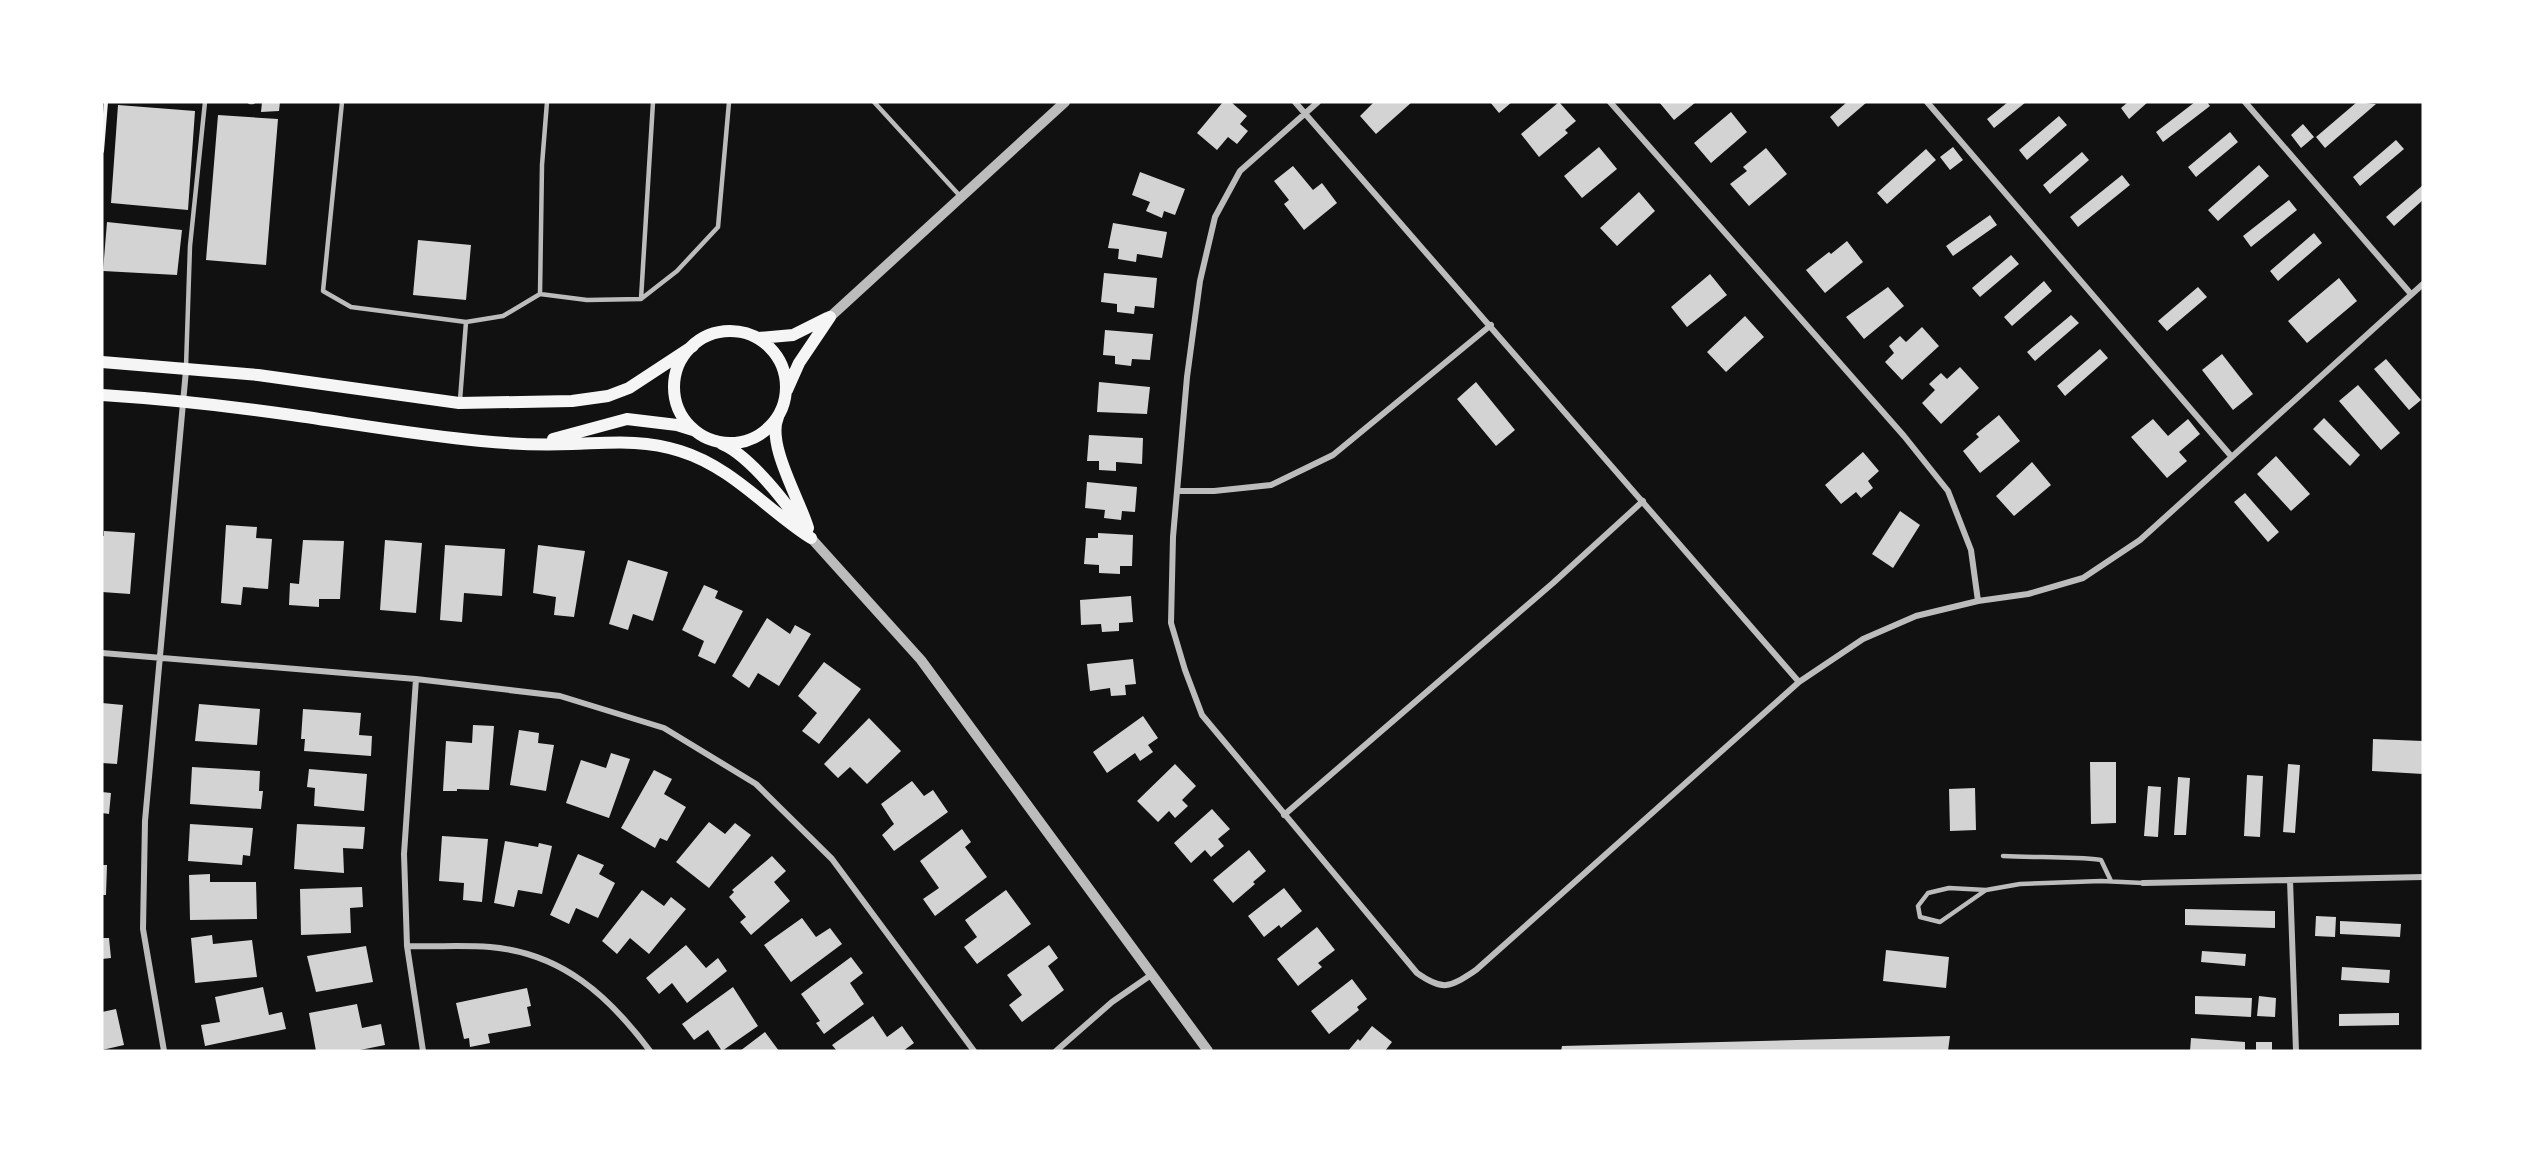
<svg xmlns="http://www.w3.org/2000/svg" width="2525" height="1153" font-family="'Roboto Condensed',sans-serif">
	<rect width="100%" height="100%" fill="#111"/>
	<path fill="#d3d3d3" d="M262,102H280L279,111L261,112Z
		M1223,102H1231L1247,116L1240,124L1248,131L1237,144L1228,137L1217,150L1197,133Z
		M1374,102H1412L1376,134L1360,116Z
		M1490,102H1512L1499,113Z
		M1559,102L1576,121L1565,130L1568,133L1539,157L1521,134Z
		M1659,102H1696L1674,120Z
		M1847,102H1867L1838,127L1830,117Z
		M2008,102H2026L1994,128L1987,119Z
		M2128,102H2148L2129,119L2121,108Z
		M2195,102H2207L2210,106L2163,142L2156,132Z
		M2357,102L2376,104L2325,148L2316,137Z
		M118,105L195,111L188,210L111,203Z
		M1731,112L1747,132L1711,163L1694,143Z
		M218,115L278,119L266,265L206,260Z
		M2059,116L2067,125L2027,160L2019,150Z
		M2303,124L2314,137L2301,148L2291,135Z
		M2230,132L2238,142L2196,177L2188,167Z
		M2396,140L2404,149L2360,186L2353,177Z
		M1599,147L1617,169L1582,198L1564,176Z
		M1953,147L1963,160L1950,170L1940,157Z
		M1766,148L1787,174L1749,206L1730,184L1747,171L1743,167Z
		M1926,149L1936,160L1887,204L1877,193Z
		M2082,152L2089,160L2050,194L2043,185Z
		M2259,165L2269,176L2218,221L2208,210Z
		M1293,166L1313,190L1322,183L1337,203L1304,230L1284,204L1289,200L1274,181Z
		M1140,172L1185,189L1175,215L1164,211L1162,218L1146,211L1150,202L1132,195Z
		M2122,175L2130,185L2078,227L2070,217Z
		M2423,185V200L2394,226L2386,217Z
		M1639,192L1655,211L1617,246L1600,228Z
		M2289,200L2297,210L2251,247L2243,236Z
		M1990,215L1997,225L1953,256L1946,246Z
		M107,222L182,230L177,275L103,271Z
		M1113,223L1167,232L1162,258L1137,254L1136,262L1118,259L1119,249L1108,248Z
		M2314,233L2322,243L2278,281L2270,271Z
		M418,240L471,245L466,300L413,295Z
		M1847,241L1863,262L1825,293L1806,270L1829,252L1831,254Z
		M2011,255L2019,264L1980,297L1972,288Z
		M1104,273L1157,278L1154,308L1135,306L1134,314L1117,312V304L1101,302Z
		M1710,274L1727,295L1687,327L1671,307Z
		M2339,278L2357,301L2307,343L2288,321Z
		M2044,281L2052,291L2012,326L2004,317Z
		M1888,287L1904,306L1864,339L1846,317Z
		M2198,287L2207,297L2167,331L2158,321Z
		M2071,315L2079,323L2035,361L2027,352Z
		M1745,316L1764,337L1726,372L1707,352Z
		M1922,327L1939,346L1902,380L1885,362L1894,353L1889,346L1900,336L1906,342Z
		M1105,330L1153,334L1150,360L1132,359L1131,366L1115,364V356L1103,355Z
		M2100,349L2108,358L2065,396L2057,386Z
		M2222,354L2253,394L2233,410L2202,370Z
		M2386,359L2421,400L2409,410L2374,369Z
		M1960,367L1979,388L1941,424L1922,403L1935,390L1929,384L1941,373L1947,379Z
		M1099,382L1150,387L1147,414L1097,412Z
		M1476,382L1515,430L1496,446L1457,399Z
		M2358,385L2400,433L2381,450L2339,401Z
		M1999,415L2020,441L1980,473L1963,451L1979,437L1976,434Z
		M2324,418L2360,455L2350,466L2313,429Z
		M2153,419L2168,436L2188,419L2200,434L2179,452L2187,461L2167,478L2131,437Z
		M1089,435L1143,438L1142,464L1116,462V471L1099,470V461H1087Z
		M1863,452L1879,471L1868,481L1873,488L1861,498L1856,492L1841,504L1825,485Z
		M2276,456L2310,494L2291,511L2257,474Z
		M2032,462L2051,485L2014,516L1996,496Z
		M1087,482L1137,487L1135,512L1122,511L1121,520L1104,518L1105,510L1085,508Z
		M2245,493L2279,532L2268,542L2234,502Z
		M1900,511L1920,525L1893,568L1872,554Z
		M226,525L257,527L256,538L272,539L268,589L243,587L241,605L221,603Z
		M104,531L135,533L130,594L102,592V536H104Z
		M1098,533L1133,535L1132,566H1120V574L1099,573V565L1084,564L1086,538H1098Z
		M303,540L344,541L340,599H319V607L289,605L290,583L299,584Z
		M385,540L422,543L416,613L380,610Z
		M445,545L505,549L502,596L464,593L462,622L440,620Z
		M538,545L585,551L574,617L554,615L556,597L533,593Z
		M628,560L668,572L653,621L633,614L628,630L609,624Z
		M704,585L718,591L715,598L743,611L715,664L698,656L704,641L682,630Z
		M1131,596L1133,622L1119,623V631L1102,632L1101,624L1081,625L1080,600Z
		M767,618L790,634L795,625L811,634L779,686L758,673L749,688L732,676Z
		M1133,659L1136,684L1125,685L1126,695L1111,696L1110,688L1090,691L1087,664Z
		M824,662L861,689L819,744L802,731L817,713L798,696Z
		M102,703L123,705L117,764L102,763Z
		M199,704L260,709L257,745L195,741Z
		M303,709L361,713L359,735L372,736L371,756L304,751L305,739H301Z
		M1143,716L1158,738L1148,745L1153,752L1140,761L1135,753L1107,773L1093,752Z
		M869,718L901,751L867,784L850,767L838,778L824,764Z
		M473,725L494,726L489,790L457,789V791H443L446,741L472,743Z
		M519,730L539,733L538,743L554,745L546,791L510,785Z
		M2373,739L2423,741V774L2372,771Z
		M611,753L630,759L609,818L566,803L581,760L606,768Z
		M2090,762H2116V823L2091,824Z
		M1175,764L1196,786L1182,800L1188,806L1175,818L1169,811L1158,822L1137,801Z
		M2288,764L2300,765L2295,833L2283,832Z
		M192,767L260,771L259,791H263L261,809L190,804Z
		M309,769L367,774L364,811L314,806L315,788L307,787Z
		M654,770L672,779L664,794L686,807L667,841L660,838L655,848L621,828Z
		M2247,775L2263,776L2260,837L2244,836Z
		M2178,777L2190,778L2186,835H2174Z
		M912,781L924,796L933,790L948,812L894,851L882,835L894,824L881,804Z
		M2148,786L2161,787L2158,837L2144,836Z
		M1975,788L1976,830L1950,831L1949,789Z
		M102,792L111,793L109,814L102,813Z
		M1212,809L1230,829L1218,839L1224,846L1211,857L1205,850L1191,863L1174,843Z
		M709,822L725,834L735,823L751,835L709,888L676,862Z
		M190,824L253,828L250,856L243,855L242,865L188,861Z
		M297,824L365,827L363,849L343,848L344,873L294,869Z
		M962,829L971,842L965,847L987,877L935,916L923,899L939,888L920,861Z
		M442,836L488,839L482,902L463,900L464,883L439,881Z
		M505,841L538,847L539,843L552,846L542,894L518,890L514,907L494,903Z
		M1249,850L1266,871L1253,882L1255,884L1233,903L1213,880Z
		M578,854L604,865L599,874L615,883L598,918L576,908L569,924L550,915Z
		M772,856L786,871L774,882L790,901L751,935L740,922L746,917L729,897L734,892L732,890Z
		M102,865H107L106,895H102Z
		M210,874V882H256L257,919L190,920L189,875Z
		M362,887L363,907L350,908L351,933L301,935L300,889Z
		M1284,888L1302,911L1281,928L1279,925L1264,937L1248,916Z
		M642,890L664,906L671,897L686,909L649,954L630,938L617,954L602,941Z
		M1006,890L1031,924L977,964L964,947L977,937L965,920Z
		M2185,909L2275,911V928L2185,925Z
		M2316,916L2336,917L2335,937L2315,936Z
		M802,918L816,937L830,928L842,944L791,982L764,945Z
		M2340,921L2401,924L2400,937L2340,934Z
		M1317,927L1335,950L1318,963L1322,967L1298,986L1277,959Z
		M212,935L213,944L252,940L257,977L195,983L191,938Z
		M102,938H109L111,958L102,959Z
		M686,945L706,968L718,958L727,971L687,1003L672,983L659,994L646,978Z
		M1049,945L1058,958L1048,966L1064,990L1022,1022L1009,1005L1022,995L1007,975Z
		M366,946L373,982L316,992L307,956Z
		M1886,950L1949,957L1946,988L1883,981Z
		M2202,951L2246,954L2245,966L2201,962Z
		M851,957L863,973L850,983L864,1004L824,1034L816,1023L820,1021L801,994Z
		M2342,967L2390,970L2389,983L2341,980Z
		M1352,979L1367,999L1357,1007L1359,1010L1329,1034L1311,1011Z
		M263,987L269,1015L282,1012L286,1029L205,1046L201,1025L220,1022L215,997Z
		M733,987L758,1026L722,1051L708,1030L694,1040L682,1024Z
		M527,988L531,1006L527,1007L531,1026L488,1034L490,1043L470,1047L469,1038L464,1039L456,1003Z
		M2195,996L2252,998L2251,1017L2195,1014Z
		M2259,996L2276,998L2275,1017L2257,1016Z
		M357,1004L362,1028L381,1024L385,1045L355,1051H316L309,1013Z
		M116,1009L124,1045L102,1050V1012Z
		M2399,1013V1025L2339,1026V1014Z
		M873,1016L887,1037L902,1026L914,1043L903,1051H837L832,1045Z
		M1372,1026L1392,1042L1385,1051H1348L1358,1039L1360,1041Z
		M765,1032L779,1051H740Z
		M1950,1036L1948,1051H1561L1562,1046Z
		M2191,1038L2245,1042V1051H2190Z
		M2256,1042H2272V1051H2256Z"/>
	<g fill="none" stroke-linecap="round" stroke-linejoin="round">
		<path stroke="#f5f5f5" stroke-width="4" d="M102,151L106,102"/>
		<path stroke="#bcbcbc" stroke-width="4.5" d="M250,102H253
			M342,102L323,291L351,307L466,322L503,316L540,294L542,165L547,102
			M874,102L960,196
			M540,294L587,300L641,299L677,271L718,227L729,102
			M641,299L653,102
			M186,367L190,246L205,102
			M460,400L466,322
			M2003,856C2036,858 2068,856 2101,860L2111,881
			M1986,890L1949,888L1928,893L1918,906L1920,917L1940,922L1986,890L2020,884L2101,881L2143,883"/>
		<path stroke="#bcbcbc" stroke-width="6" d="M1295,102L1799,682
			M1318,102L1240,171L1215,217L1200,281L1187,377L1173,537L1171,623L1185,670L1202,715L1417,973C1444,992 1450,987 1476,970L1799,682L1863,639L1916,616L1978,601L2028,594L2083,578L2140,540L2423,284
			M1610,102L1904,436L1948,491L1971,550L1978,601
			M1927,102L2231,456
			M2245,102L2411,294
			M1177,491H1214L1271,485L1333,455L1491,325
			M102,653L416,679L560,696L664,728L756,784L832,859L974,1051
			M416,679L404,854L407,946L423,1051
			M1284,815L1553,583L1643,501
			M2290,880L2296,1051
			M2143,883L2423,877
			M407,946C435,947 463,945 490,947C562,953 609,996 650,1051
			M164,1051L143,929L145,821L186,370
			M1056,1051L1112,1002L1151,975"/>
		<path stroke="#bcbcbc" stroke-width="10" d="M830,317L1065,102
			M811,538L921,660L1208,1051"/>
		<path stroke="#f5f5f5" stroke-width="12" d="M674 387a56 56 0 1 1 112 0a56 56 0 1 1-112 0Z
			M758,338L793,335L827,318
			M102,362L258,375L459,403L572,401L608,396L629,388L693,346
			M787,390L799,363L830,317
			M102,395C166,399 229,406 292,415C355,424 417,435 481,441C510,444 542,445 572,444C609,443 643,439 680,451C732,467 767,510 811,538
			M778,417C766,444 800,500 808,528
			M553,439L627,419L677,425L693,430
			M722,444C751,456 788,506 807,532"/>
	</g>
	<rect width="2525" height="1153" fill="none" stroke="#ffffff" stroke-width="207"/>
</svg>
